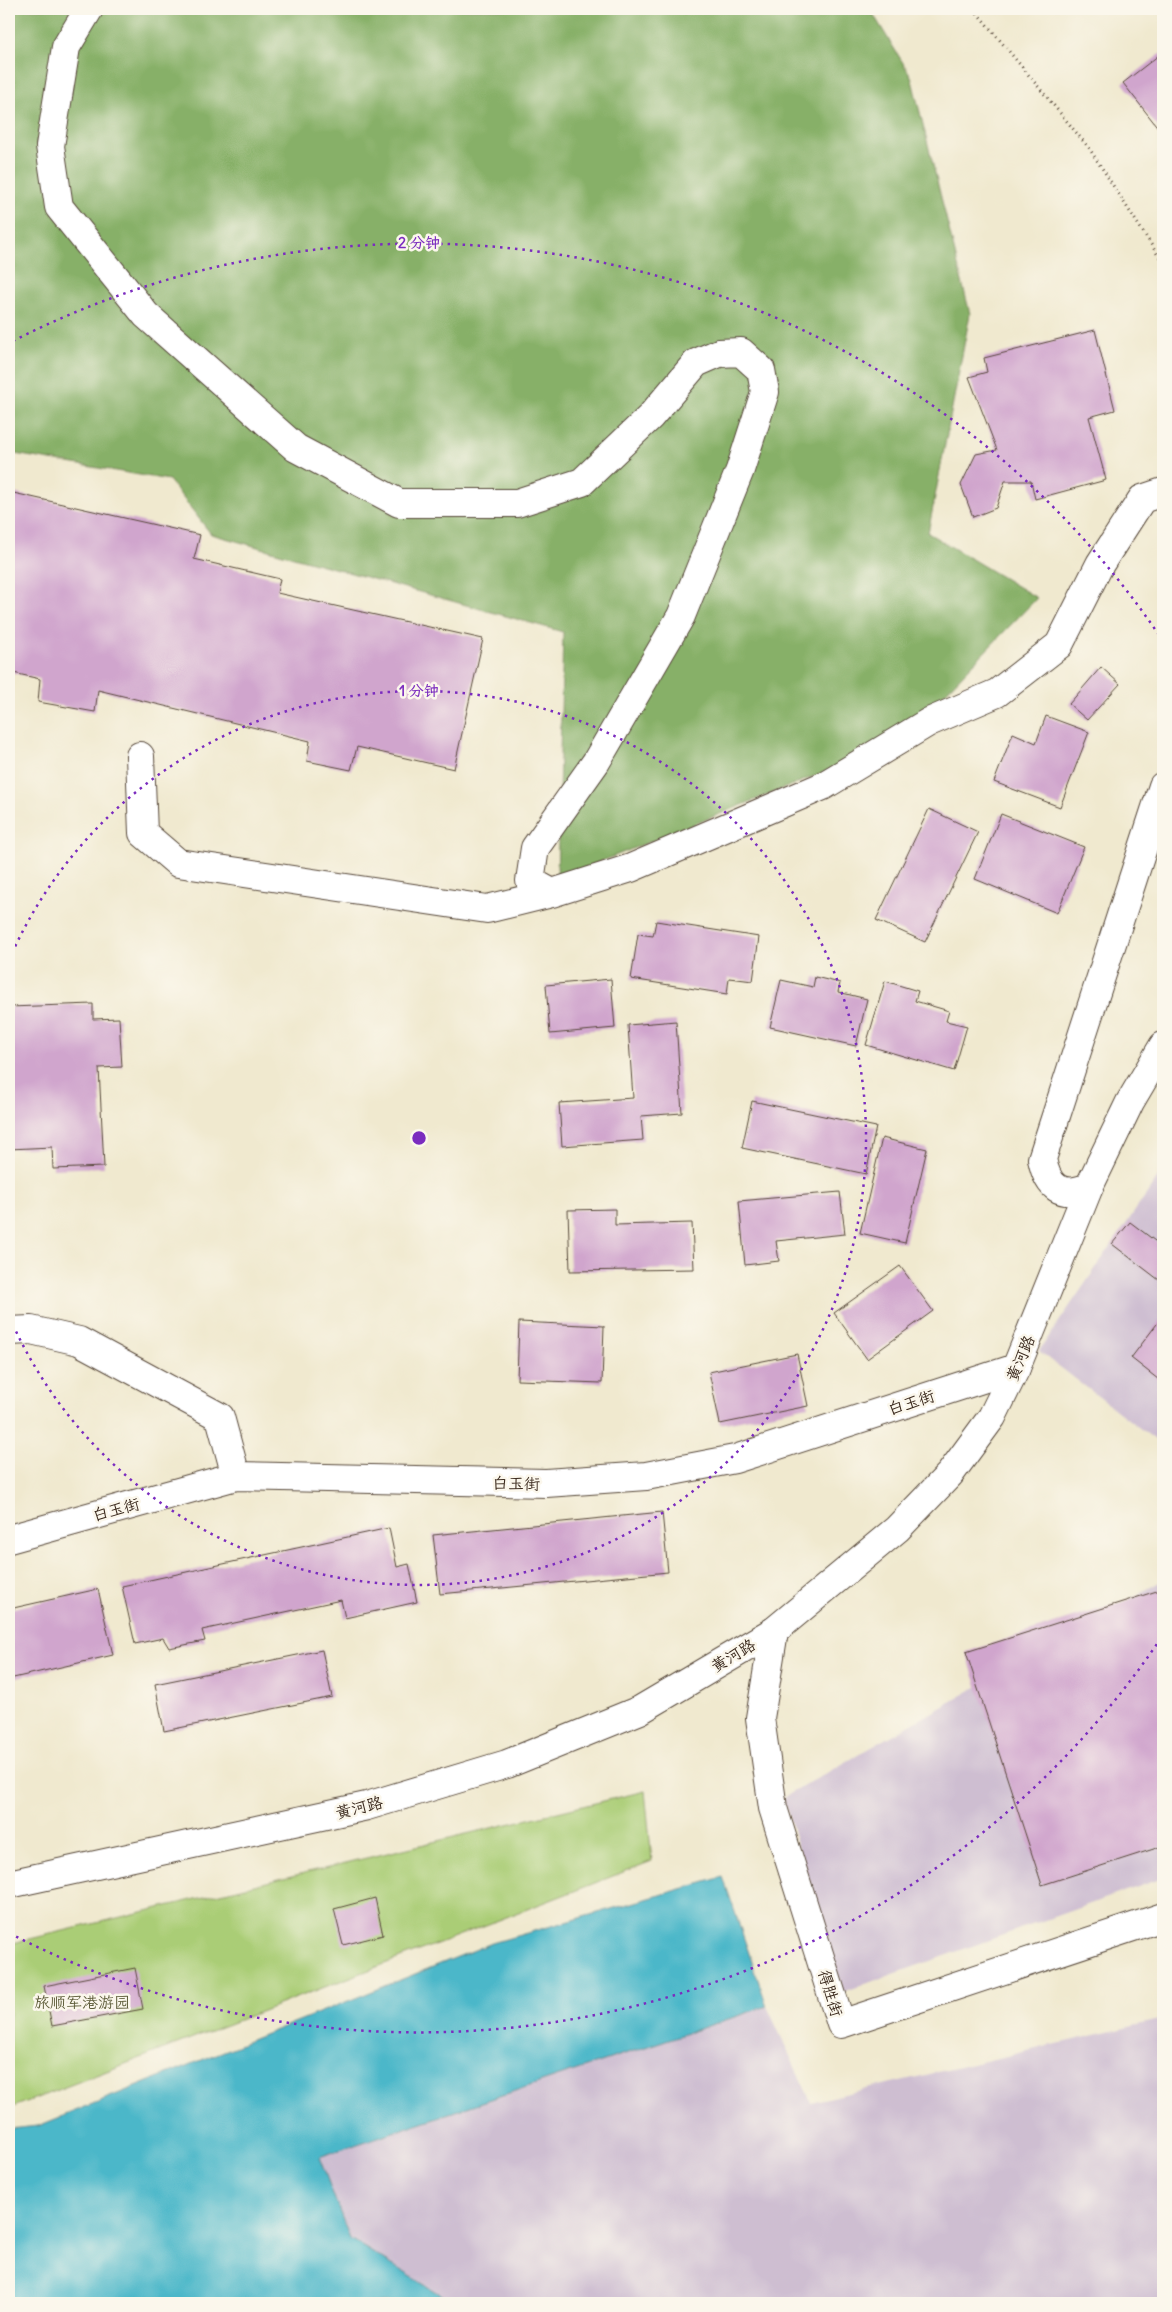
<svg xmlns="http://www.w3.org/2000/svg" width="1172" height="2312" font-family="Delius,'LXGW WenKai TC',sans-serif">
	<rect width="100%" height="100%" fill="#fbf7ec"/>
	<filter id="ink" filterUnits="userSpaceOnUse"><feTurbulence type="fractalNoise" baseFrequency=".02" numOctaves="2"/><feDisplacementMap in="SourceGraphic" scale="10" xChannelSelector="R" yChannelSelector="G"/><feConvolveMatrix kernelMatrix="1 2 1 2 8 2 1 2 1" color-interpolation-filters="sRGB"/></filter>
	<filter id="wash" filterUnits="userSpaceOnUse"><feTurbulence type="fractalNoise" baseFrequency=".0096" numOctaves="4" result="noise"/><feDisplacementMap in="SourceGraphic" scale="20" xChannelSelector="R" yChannelSelector="G"/><feGaussianBlur stdDeviation="1.12" result="paint"/><feColorMatrix in="noise" values="0 0 0 0 0 0 0 0 0 0 0 0 0 0 0 0 0 1.4 0 .05"/><feComposite in="paint" operator="in"/></filter>
	<g filter="url(#wash)">
		<rect width="100%" height="100%" fill="#f0e9cf"/>
		<path fill="#cebed1" d="M1163,1170V1446L1039,1351Z
			M1163,1580V1878L843,1992L783,1798Z
			M767,2006L811,2102L1163,2019V2303H454L350,2239L319,2157Z"/>
		<path fill="#aacd76" stroke="#727c4a" d="M645,1791L652,1861L16,2106H9V1944Z"/>
		<path fill="#87b067" stroke="#616d42" d="M9,9H870L911,76L970,314L928,533L1037,598L895,744L557,879L563,632L211,534L169,480L9,453Z"/>
		<path fill="#4cb7c9" stroke="#447074" d="M723,1877L767,2006L319,2157L350,2239L454,2303H9V2129L38,2126L492,1943Z"/>
		<g id="blocks">
			<path fill="#d0a5cd" d="M1163,52V134L1123,83Z
				M1095,330L1115,410L1089,417L1106,480L1035,499L1031,481H1005L996,508L973,517L961,485L976,454L997,450L969,377L987,372L984,358Z
				M9,492L200,535L194,559L280,579L277,593L483,639L454,769L357,747L351,770L307,761L310,741L98,690L95,712L38,702L40,679L9,672Z
				M1101,667L1120,684L1087,720L1069,704Z
				M1046,716L1089,732L1060,807L994,782L1013,733L1036,743Z
				M929,809L978,832L925,942L876,920Z
				M1001,814L1084,847L1057,913L975,879Z
				M656,921L759,937L753,981L729,978L727,994L631,979L638,934L653,936Z
				M815,977L840,983L838,992L867,999L856,1046L770,1027L781,980L813,987Z
				M611,979L615,1028L550,1034L546,985Z
				M885,981L918,991L915,1001L949,1011L946,1021L967,1026L954,1071L866,1045Z
				M93,1004V1019L119,1018L122,1067L99,1068L104,1167L53,1169L52,1147L9,1149V1007Z
				M676,1021L682,1113L641,1116L643,1140L562,1146L559,1103L633,1098L628,1025Z
				M752,1101L876,1127L866,1174L742,1148Z
				M882,1138L927,1149L905,1243L860,1233Z
				M840,1192L845,1234L776,1241L779,1261L745,1265L739,1201Z
				M615,1209V1225L692,1223L694,1269L570,1271L568,1210Z
				M1130,1222L1163,1247V1283L1112,1244Z
				M900,1266L933,1311L867,1359L834,1313Z
				M1163,1316V1383L1131,1358Z
				M519,1322L604,1326L602,1383L517,1380Z
				M797,1354L808,1406L720,1424L709,1372Z
				M662,1512L668,1572L440,1594L433,1535Z
				M389,1528L397,1567L409,1564L417,1602L345,1618L341,1600L202,1630L205,1641L169,1648L163,1638L135,1644L122,1586Z
				M98,1589L113,1655L9,1679V1609Z
				M1163,1589V1846L1042,1885L966,1652Z
				M322,1650L332,1697L164,1731L155,1684Z
				M375,1898L383,1935L343,1945L334,1909Z
				M135,1968L143,2009L52,2026L44,1986Z"/>
		</g>
	</g>
	<g filter="url(#ink)">
		<use href="#blocks" fill-opacity="0" stroke="#564739" stroke-width="1"/>
		<g fill="none" stroke-linecap="round" stroke-linejoin="round">
			<defs>
				<path id="minor" d="M89,9L66,47L50,146L59,207L146,315L296,448L399,503H517L582,482L650,417L696,363L719,353L741,352L761,370L765,392L740,470L681,616L596,762L535,848L530,881L552,893L631,868L823,786L929,722L997,693L1059,645L1100,564L1142,499L1163,492
					M140,756L143,833L178,863L487,909L552,893
					M1089,1187C1061,1198 1048,1188 1042,1159L1163,786
					M9,1331L31,1330L79,1341L220,1417L236,1476
					M9,1539L236,1476L546,1483L646,1476L735,1459L1016,1368
					M774,1631L760,1718L773,1808L841,2024L1163,1917"/>
				<path id="major" d="M9,1884L367,1806L507,1764L640,1710L774,1631L897,1529L950,1474L992,1417L1016,1368L1089,1187L1130,1102L1163,1046"/>
			</defs>
			<use href="#minor" stroke="#564739" stroke-width="30"/>
			<use href="#major" stroke="#564739" stroke-width="30"/>
			<path stroke="#564739" stroke-width="3" stroke-dasharray="1 4" stroke-linecap="butt" d="M974,9L1089,148L1163,263"/>
			<use href="#minor" stroke="#fff" stroke-width="28"/>
			<use href="#major" stroke="#fff" stroke-width="28"/>
		</g>
	</g>
	<g fill="none" stroke="#7b2cbf" stroke-width="2.5" stroke-dasharray="2.5 5">
		<path d="M9 960A447 447 0 1 1 9 1316"/>
		<path d="M1161 1638A895 895 0 0 1 13 1935M13 341A895 895 0 0 1 1161 638"/>
	</g>
	<g text-anchor="middle" stroke-width="5" stroke-linejoin="round" paint-order="stroke">
		<g font-size="16" fill="#3b2a1e" stroke="#fbf7ec">
			<text transform="translate(1020 1358) rotate(-67)" y="6">黄河路</text>
			<text transform="translate(911 1402) rotate(-18)" y="6">白玉街</text>
			<text transform="translate(516 1483) rotate(1)" y="6">白玉街</text>
			<text transform="translate(116 1509) rotate(-15)" y="6">白玉街</text>
			<text transform="translate(733 1655) rotate(-31)" y="6">黄河路</text>
			<text transform="translate(359 1807) rotate(-14)" y="6">黄河路</text>
			<text transform="translate(831 1993) rotate(73)" y="6">得胜街</text>
		</g>
		<g font-size="16" fill="#5c5b38" stroke="#fbf7ec">
			<text x="82" y="2008">旅顺军港游园</text>
		</g>
	</g>
	<circle cx="419" cy="1138" r="8" fill="#7b2cbf" stroke="#fbf7ec" stroke-width="2.5"/>
	<g font-size="15" text-anchor="middle" font-weight="bold" fill="#7b2cbf" stroke="#fbf7ec" stroke-width="5" stroke-linejoin="round" paint-order="stroke">
		<text x="419" y="248">2 分钟</text>
		<text x="419" y="696">1 分钟</text>
	</g>
	<rect width="1172" height="2312" fill="none" stroke="#fbf7ec" stroke-width="30"/>
</svg>
